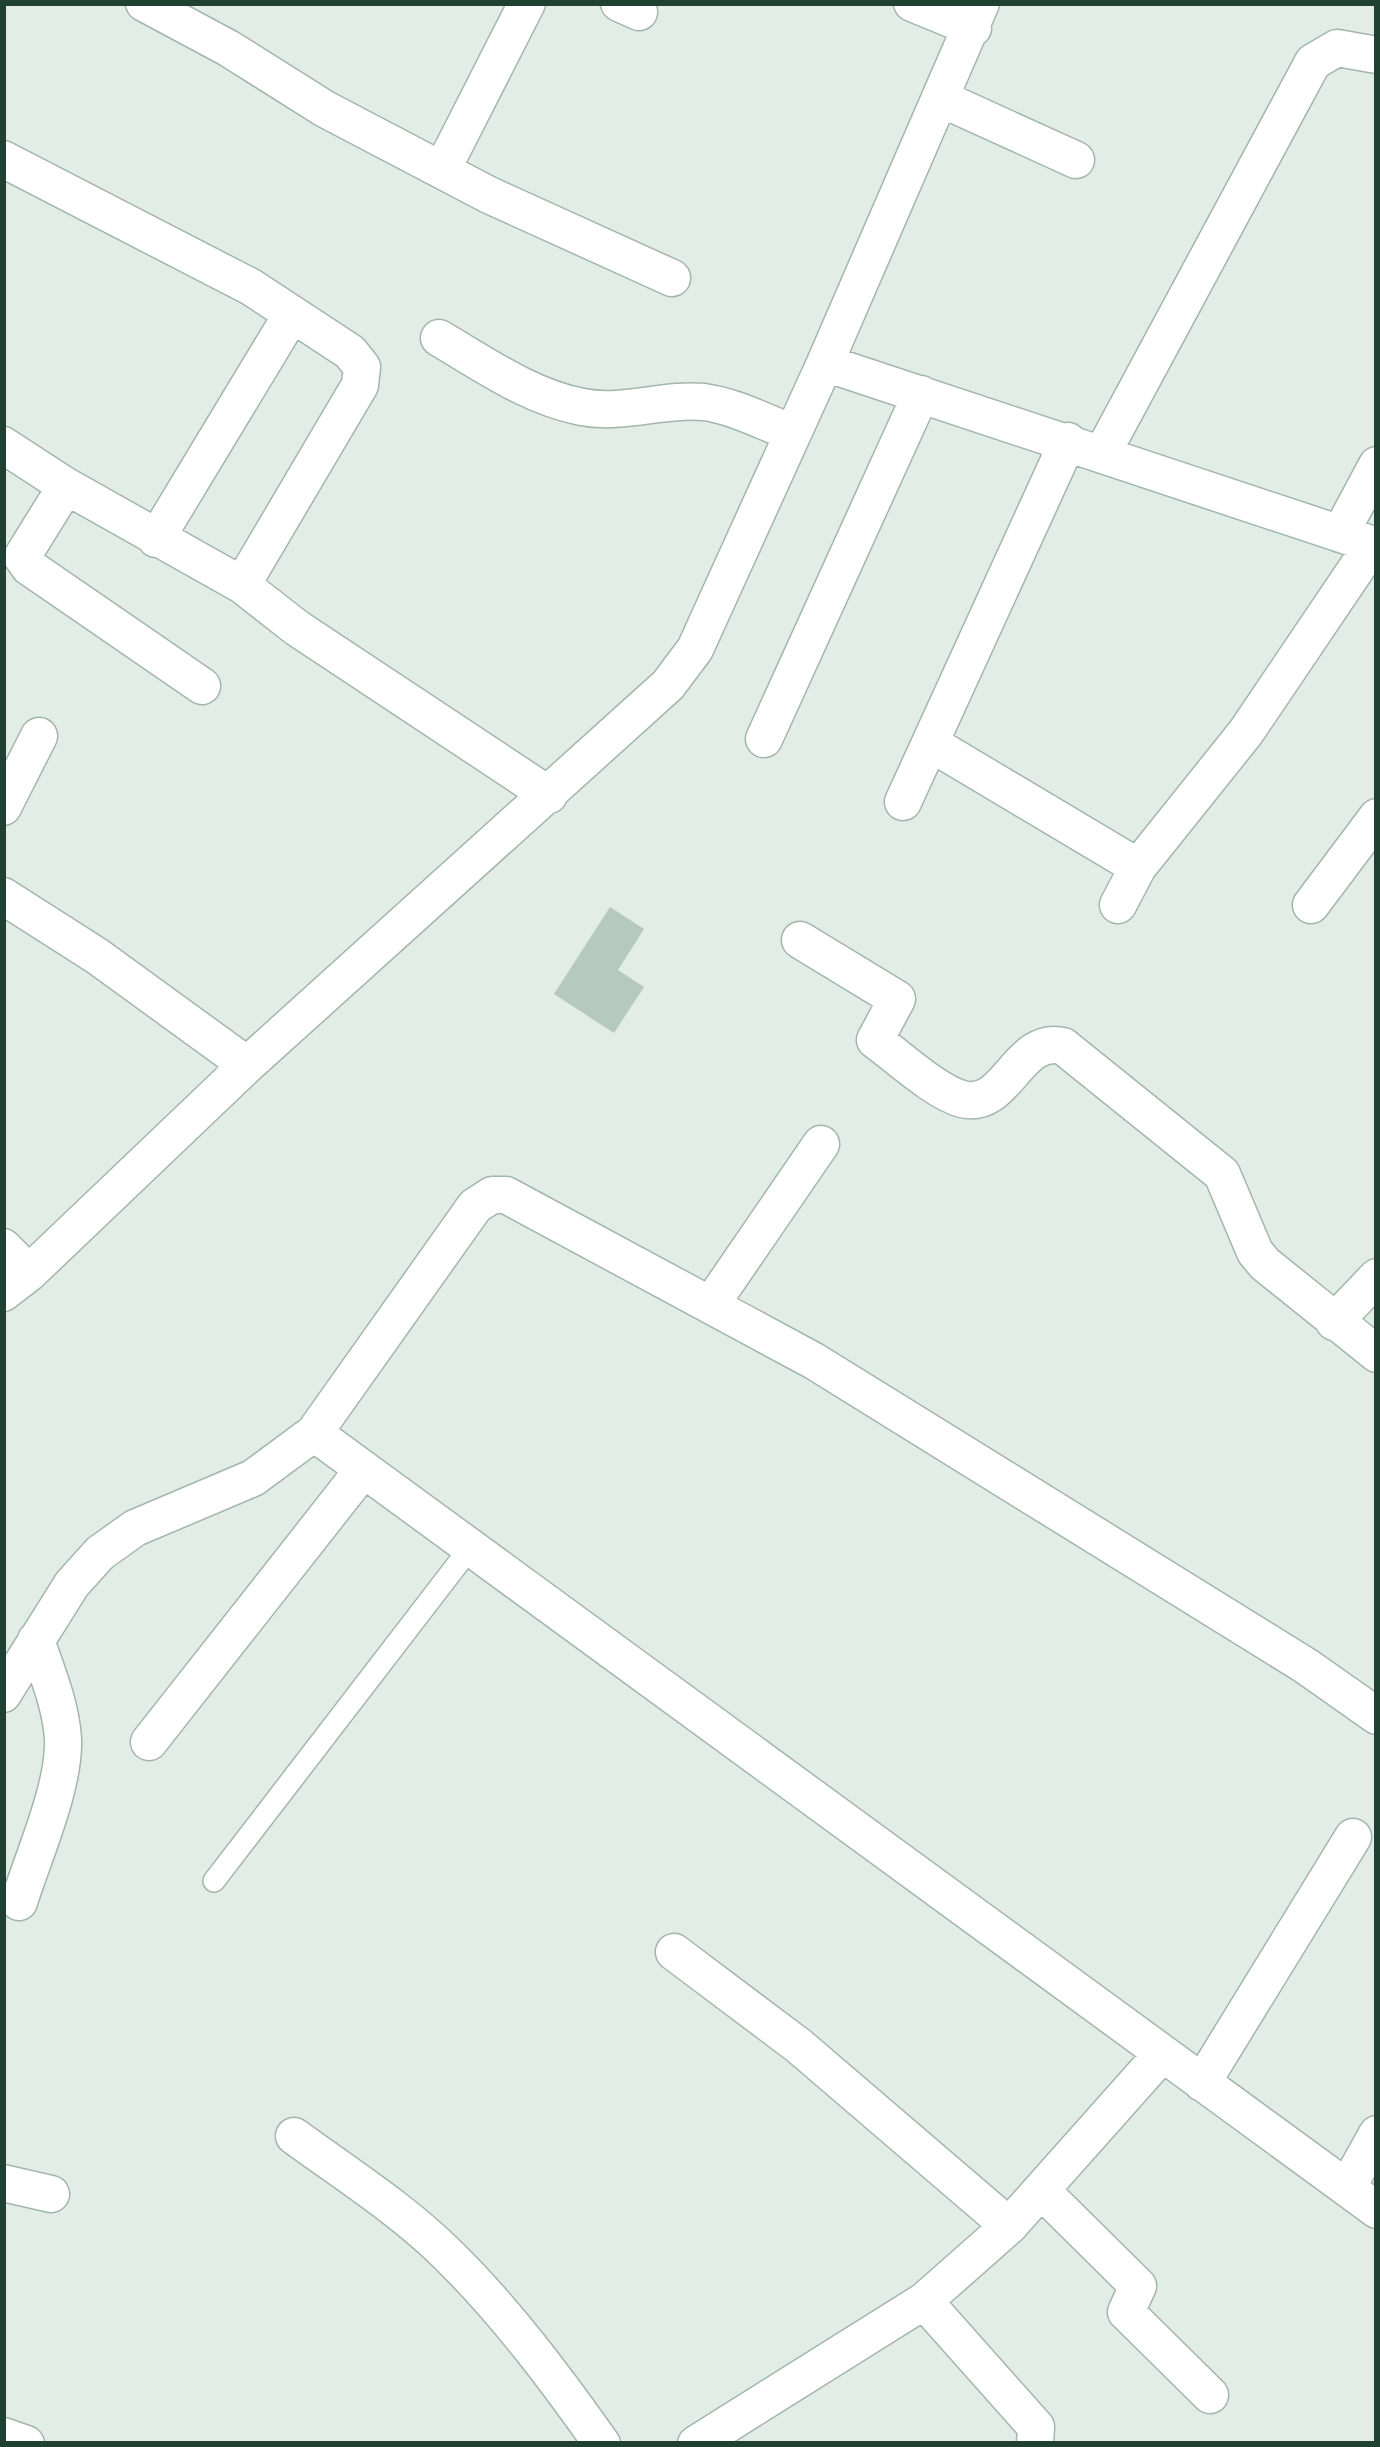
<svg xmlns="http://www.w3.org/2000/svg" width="1380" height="2447" font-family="Roboto,sans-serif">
	<rect width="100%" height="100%" fill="#e1ede6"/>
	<path fill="#b6c9be" d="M610,907L644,929L618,970L644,987L614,1033L554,994Z"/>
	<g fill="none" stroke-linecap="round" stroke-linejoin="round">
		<defs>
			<path id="service" d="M214,1881L470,1548"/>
			<path id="minor" d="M144,3L228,48L325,109L489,195L672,278
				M619,3L639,12
				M912,3L973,28
				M942,99L1076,160
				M3,159L251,287L350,352L362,367L360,385L242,585
				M442,170L527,3
				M439,338C485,365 530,397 582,407C624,415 664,398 704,402C734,406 764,422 793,433
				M825,363L1377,546
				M3,445L66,486L242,585L297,628L549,795
				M1103,452L1313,62L1337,48L1377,55
				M66,486L22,557L29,567L202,686
				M1340,534L1377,465
				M156,539L292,314
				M764,739L921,394
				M930,743L1138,867
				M903,802L1068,441
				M3,807L39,736
				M3,896L97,956L247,1065
				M1118,905L1138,867L1246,732L1373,544
				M1311,905L1377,817
				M800,940L897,999L875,1040C898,1057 936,1092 962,1099C1007,1111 1017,1035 1063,1046L1222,1174L1255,1252L1265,1264L1377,1354
				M3,1247L29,1273
				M3,1293L29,1273L247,1065L668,685L695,649L825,363L981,3
				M712,1303L821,1144
				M1334,1322L1377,1277
				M314,1433L1347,2188
				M3,1694L72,1584L100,1553L135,1528L253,1478L314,1433L475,1206L492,1195H506L814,1361L1306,1666L1377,1716
				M149,1742L363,1470
				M19,1902C33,1857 65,1786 63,1739C61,1705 47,1673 36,1640
				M674,1952L799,2046L1009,2226
				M1202,2083L1353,1837
				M1377,2134L1347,2188L1377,2210
				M294,2136C346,2174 403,2210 449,2256C506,2312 556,2379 602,2444
				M3,2183L51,2194
				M1041,2190L1138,2286L1126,2312L1210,2395
				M924,2301L1036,2427L1035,2444
				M3,2436L26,2444
				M696,2444L924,2301L1009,2226L1162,2054"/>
		</defs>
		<use href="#service" stroke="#a3b6ac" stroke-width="24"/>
		<use href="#minor" stroke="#a3b6ac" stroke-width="39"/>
		<use href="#service" stroke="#fff" stroke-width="21"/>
		<use href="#minor" stroke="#fff" stroke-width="36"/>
	</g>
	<rect width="1380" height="2447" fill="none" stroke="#204032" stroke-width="12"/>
</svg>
